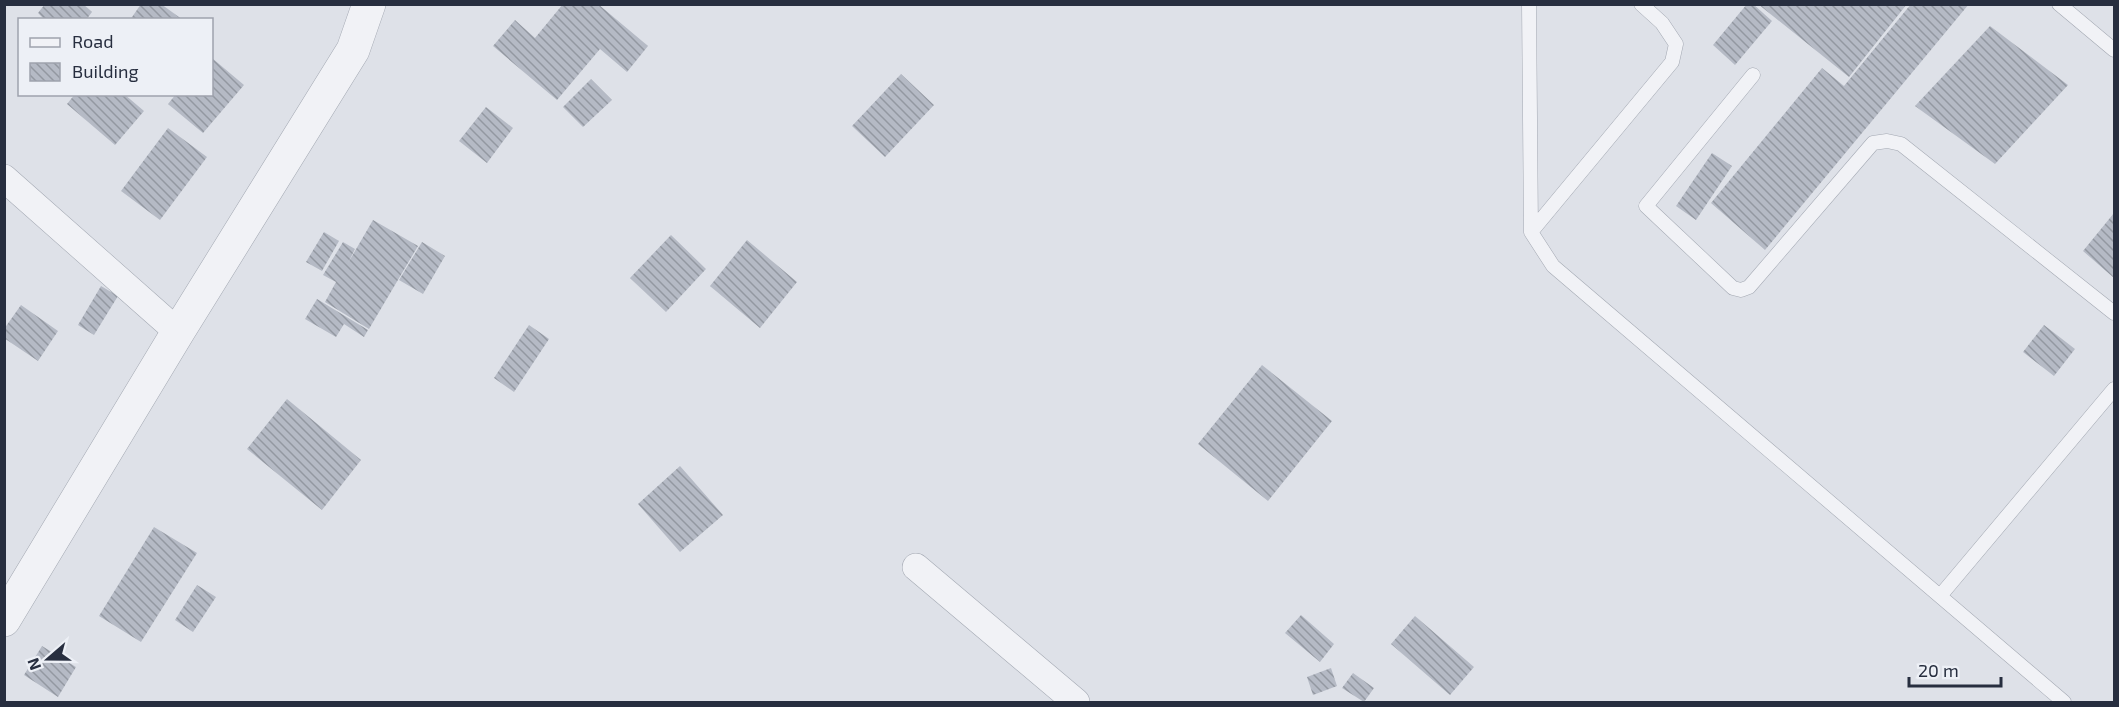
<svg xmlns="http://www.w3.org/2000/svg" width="2119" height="707" font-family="'Exo 2',sans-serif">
	<defs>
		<pattern id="building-back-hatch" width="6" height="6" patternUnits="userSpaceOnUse" patternTransform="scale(1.5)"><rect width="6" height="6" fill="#b5bac5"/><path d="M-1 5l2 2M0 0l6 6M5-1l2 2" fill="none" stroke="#9398a1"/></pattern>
	</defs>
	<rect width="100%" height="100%" fill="#dee1e8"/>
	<path fill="url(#building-back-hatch)" d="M45,4H83L92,12L86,20H45L38,13Z
		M141,4H161L183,20H130Z
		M563,4H598L648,46L627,72L600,49L557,100L493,46L515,20L535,38Z
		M1747,4H1753L1772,21L1735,65L1713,45Z
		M1758,4H1907L1849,77Z
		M1911,4H1969L1765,250L1711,203L1822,68L1844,86Z
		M1990,26L2068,85L1995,164L1915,106Z
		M212,58L244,85L203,133L168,104L176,94H212Z
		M901,74L934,105L885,157L852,126Z
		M591,79L612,100L583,127L563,107Z
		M75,94H124L144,111L115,145L67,104Z
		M486,107L513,128L487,163L459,141Z
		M168,128L207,157L160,220L121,191Z
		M1712,153L1732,166L1696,220L1676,206Z
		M2114,213V278L2083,251Z
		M373,220L418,246L369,329L325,302L336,282L323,275L343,242L355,249L348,263Z
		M324,232L339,241L322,271L306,262Z
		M671,235L706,269L666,312L630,278Z
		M747,240L797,282L760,328L710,286Z
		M422,242L445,256L423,294L399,280Z
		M101,286L118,296L94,335L78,325Z
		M317,299L368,330L364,337L344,324L336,337L305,319Z
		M21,305L58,331L38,361L4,338V329Z
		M529,325L549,339L514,392L494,378Z
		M2044,325L2075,349L2054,376L2023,352Z
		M1262,365L1332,421L1268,501L1198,444Z
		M287,399L361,460L322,510L247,449Z
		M680,466L723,515L680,552L638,504Z
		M154,527L197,553L141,642L99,616Z
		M197,585L216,597L193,632L175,620Z
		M1301,615L1334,644L1320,662L1285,633Z
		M1415,616L1474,667L1450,695L1391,644Z
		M42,646L76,667L58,697L24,675Z
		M1331,668L1337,686L1313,695L1307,677Z
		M1353,673L1374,688L1364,702L1342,688Z"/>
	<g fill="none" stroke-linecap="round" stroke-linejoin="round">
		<defs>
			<path id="service" d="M1529,4L1531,232L1553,266L2064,702
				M2059,4L2114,50
				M1753,75L1646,206L1733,288L1741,290L1749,287L1873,143L1887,141L1901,144L2114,313
				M1531,232L1672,62L1676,44L1662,23L1641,4
				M1940,596L2114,389"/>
			<path id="minor" d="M4,178L178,332
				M916,567L1076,702"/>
			<path id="tertiary" d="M4,620L178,332L353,50L369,4"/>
		</defs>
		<use href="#service" stroke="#a3a8b2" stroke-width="15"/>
		<use href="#minor" stroke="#a3a8b2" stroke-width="28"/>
		<use href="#tertiary" stroke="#a3a8b2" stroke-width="34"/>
		<use href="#service" stroke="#f1f2f6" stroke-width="14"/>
		<use href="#minor" stroke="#f1f2f6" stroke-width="27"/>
		<use href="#tertiary" stroke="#f1f2f6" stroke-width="33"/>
	</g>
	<rect width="2119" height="707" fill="none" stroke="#272e3f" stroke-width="12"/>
	<rect x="18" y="18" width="195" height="78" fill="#edf0f6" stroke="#9ea2ad" stroke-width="1.5"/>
	<rect x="30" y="38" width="30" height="9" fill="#f1f2f6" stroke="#9ea2ad" stroke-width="1.5"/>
	<text x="72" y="48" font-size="18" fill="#272e3f">Road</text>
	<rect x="30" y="63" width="30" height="18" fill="url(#building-back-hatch)" stroke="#9ea2ad" stroke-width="1.5"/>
	<text x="72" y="78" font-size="18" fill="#272e3f">Building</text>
	<g transform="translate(48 659) rotate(250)" stroke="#edf0f6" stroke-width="4.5" paint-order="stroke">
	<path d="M0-4.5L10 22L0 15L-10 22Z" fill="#272e3f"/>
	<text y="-9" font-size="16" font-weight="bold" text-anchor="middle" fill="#272e3f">N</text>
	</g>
	<path d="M1909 677v9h92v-9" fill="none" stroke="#272e3f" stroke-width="3"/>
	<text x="1918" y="677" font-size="18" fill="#272e3f" stroke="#edf0f6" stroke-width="4.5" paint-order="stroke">20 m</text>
</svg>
